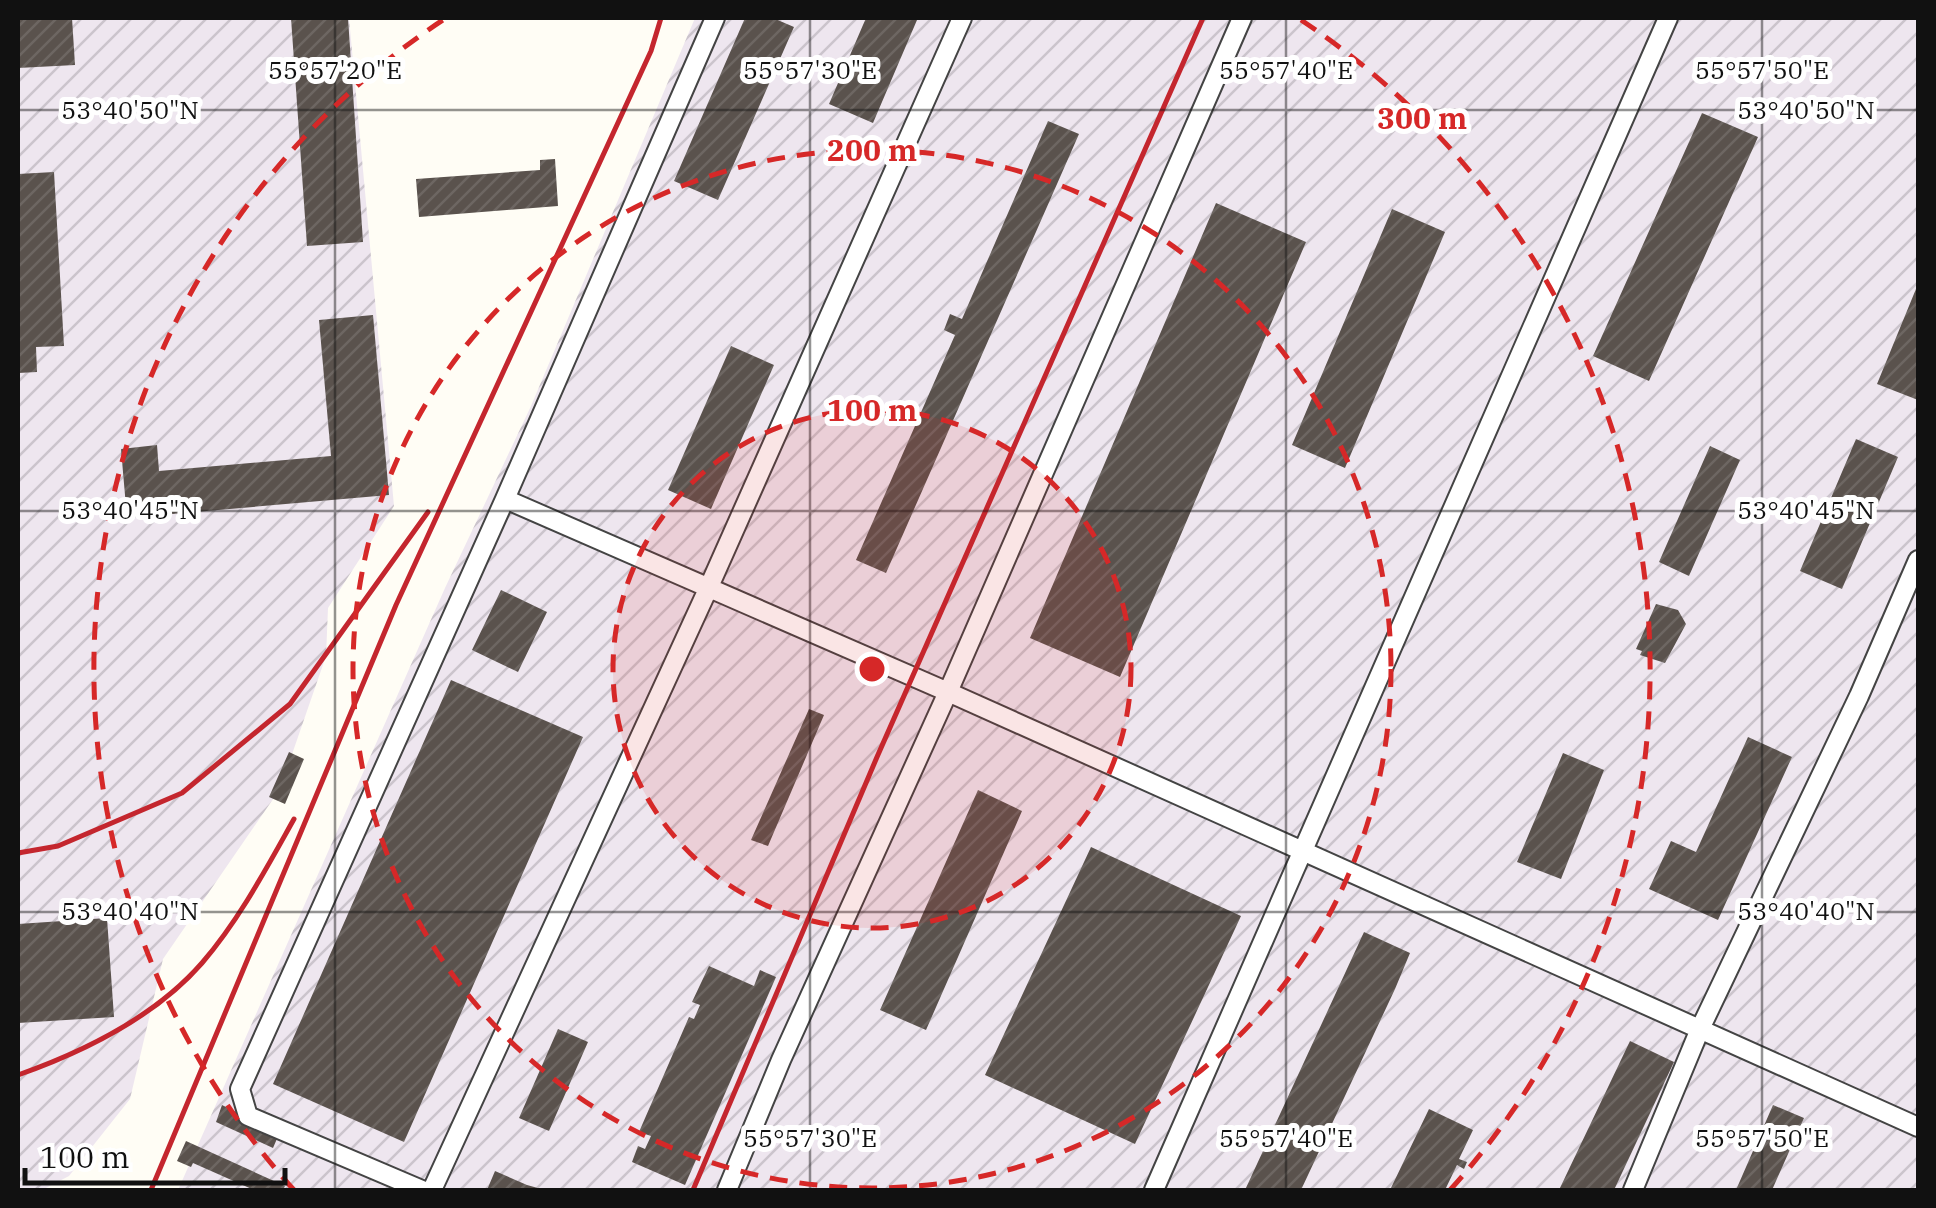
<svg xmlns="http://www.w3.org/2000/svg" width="1936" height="1208" font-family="'IBM Plex Serif',serif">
	<defs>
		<pattern id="industrial-furrows" width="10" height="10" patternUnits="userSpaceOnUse" patternTransform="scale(2.5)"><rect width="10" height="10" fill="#eee6ef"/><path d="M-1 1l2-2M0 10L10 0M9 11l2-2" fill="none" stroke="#cbc4cc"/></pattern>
		<pattern id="building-hatch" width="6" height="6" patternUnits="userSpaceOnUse" patternTransform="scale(2.5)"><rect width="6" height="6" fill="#5a524d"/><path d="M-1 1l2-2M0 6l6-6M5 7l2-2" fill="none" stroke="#6d6662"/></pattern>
	</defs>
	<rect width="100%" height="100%" fill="#fffdf5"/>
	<path fill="url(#industrial-furrows)" d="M18,18H349L394,506L328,608L326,656L280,789L163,959L130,1099L69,1176L42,1190H18Z
		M695,18H1918V1190H178L445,588L531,406Z"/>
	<path fill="url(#building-hatch)" d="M18,18H72L75,65L18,68Z
		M291,18H348L363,242L307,246Z
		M745,18H773L794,27L718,200L674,181Z
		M866,18L917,20L873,123L829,104Z
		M1702,113L1758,137L1649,381L1593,356Z
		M1048,121L1079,134L886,573L856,560L955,335L944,330L950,314L962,319Z
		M555,159L558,206L419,217L416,179L540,170V160Z
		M54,172L64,346L36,347L37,372L18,373V174Z
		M1216,203L1306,242L1120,677L1030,638Z
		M1392,209L1445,232L1345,468L1292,445Z
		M1918,284V400L1877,384Z
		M373,315L389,495L127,518L121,449L157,445L159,471L331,456L319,320Z
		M731,346L774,365L711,509L668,490Z
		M1856,439L1898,457L1842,589L1800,571Z
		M1710,446L1740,460L1689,576L1659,562Z
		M501,590L547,612L518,672L472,650Z
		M1656,604L1678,610L1686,624L1665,663L1640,655L1642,651L1636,649Z
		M451,680L583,737L404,1142L273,1084Z
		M809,709L824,715L768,846L751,840Z
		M1748,737L1792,757L1718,920L1649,889L1671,841L1696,852Z
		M289,752L304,759L285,804L269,797Z
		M1563,753L1604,770L1561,879L1517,862Z
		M978,790L1022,811L926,1030L880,1010Z
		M1091,847L1241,916L1135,1144L985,1075Z
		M107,918L114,1017L18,1023V924Z
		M1364,932L1410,953L1395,989L1301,1190H1245Z
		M709,966L754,986L760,970L776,977L685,1185L632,1162L638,1146L645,1149L651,1136L639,1132L689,1017L694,1019L700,1005L692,1002Z
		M558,1029L588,1042L549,1131L519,1118Z
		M1630,1041L1674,1062L1614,1190H1559Z
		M222,1105L279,1134L273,1148L216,1122Z
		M1773,1105L1804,1118L1772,1190H1736Z
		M1429,1109L1473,1130L1459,1159L1467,1162L1464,1169L1457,1165L1445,1190H1390Z
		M186,1141L285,1186L283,1190H254L193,1163L191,1167L177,1161Z
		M495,1171L527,1185L545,1190H487Z"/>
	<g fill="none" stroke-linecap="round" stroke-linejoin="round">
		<defs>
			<path id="minor" d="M505,499L948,692L1918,1127
				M422,1190L248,1116L240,1089L505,499L715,18
				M432,1190L708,589L962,18
				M727,1190L781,1060L948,692L1242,18
				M1154,1190L1668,18
				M1633,1190L1700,1029L1859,696L1918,560"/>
		</defs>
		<use href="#minor" stroke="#444" stroke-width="22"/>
		<use href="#minor" stroke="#fff" stroke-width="18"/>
		<path stroke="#c4262e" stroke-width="5" d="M18,853L58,846L182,793L290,704L428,512
			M18,1075C83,1052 155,1017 202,963C239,920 266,869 294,819
			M151,1190L396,605L651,51L661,18
			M693,1190L877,757L1203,18"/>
	</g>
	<path fill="none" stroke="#111" stroke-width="2.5" stroke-opacity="0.45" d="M335,18V1190M810,18V1190M1286,18V1190M1762,18V1190M18,110H1918M18,511H1918M18,912H1918"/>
	<circle cx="872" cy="669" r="259" fill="#d62828" fill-opacity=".12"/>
	<g fill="none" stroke="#d62828" stroke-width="5" stroke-dasharray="18 12">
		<circle cx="872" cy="669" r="259"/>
		<circle cx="872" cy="669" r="519"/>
		<path d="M294 1190A778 778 0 0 1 443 20M1301 20A778 778 0 0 1 1450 1190"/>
	</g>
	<g font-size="25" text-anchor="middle" fill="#111" stroke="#fff" stroke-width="10" stroke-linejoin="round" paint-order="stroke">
		<text x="335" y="79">55°57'20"E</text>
		<text x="810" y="79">55°57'30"E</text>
		<text x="1286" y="79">55°57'40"E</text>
		<text x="1762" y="79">55°57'50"E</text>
		<text x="130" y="119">53°40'50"N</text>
		<text x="1806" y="119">53°40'50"N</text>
		<text x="130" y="519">53°40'45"N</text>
		<text x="1806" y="519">53°40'45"N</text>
		<text x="130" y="920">53°40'40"N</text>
		<text x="1806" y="920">53°40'40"N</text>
		<text x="810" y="1147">55°57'30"E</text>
		<text x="1286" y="1147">55°57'40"E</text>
		<text x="1762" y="1147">55°57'50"E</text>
	</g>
	<circle cx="872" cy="669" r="15" fill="#d62828" stroke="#fff" stroke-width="5"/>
	<g font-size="30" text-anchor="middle" font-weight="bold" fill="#d62828" stroke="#fff" stroke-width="10" stroke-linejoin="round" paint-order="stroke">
		<text x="1422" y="129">300 m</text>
		<text x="872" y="161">200 m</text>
		<text x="872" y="421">100 m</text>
	</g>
	<rect width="1936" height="1208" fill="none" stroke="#111111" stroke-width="40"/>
	<path d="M25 1168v15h260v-15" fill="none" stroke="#111111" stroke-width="5"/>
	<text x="40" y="1168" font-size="30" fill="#111111" stroke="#ffffff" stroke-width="8" paint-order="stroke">100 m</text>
</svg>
